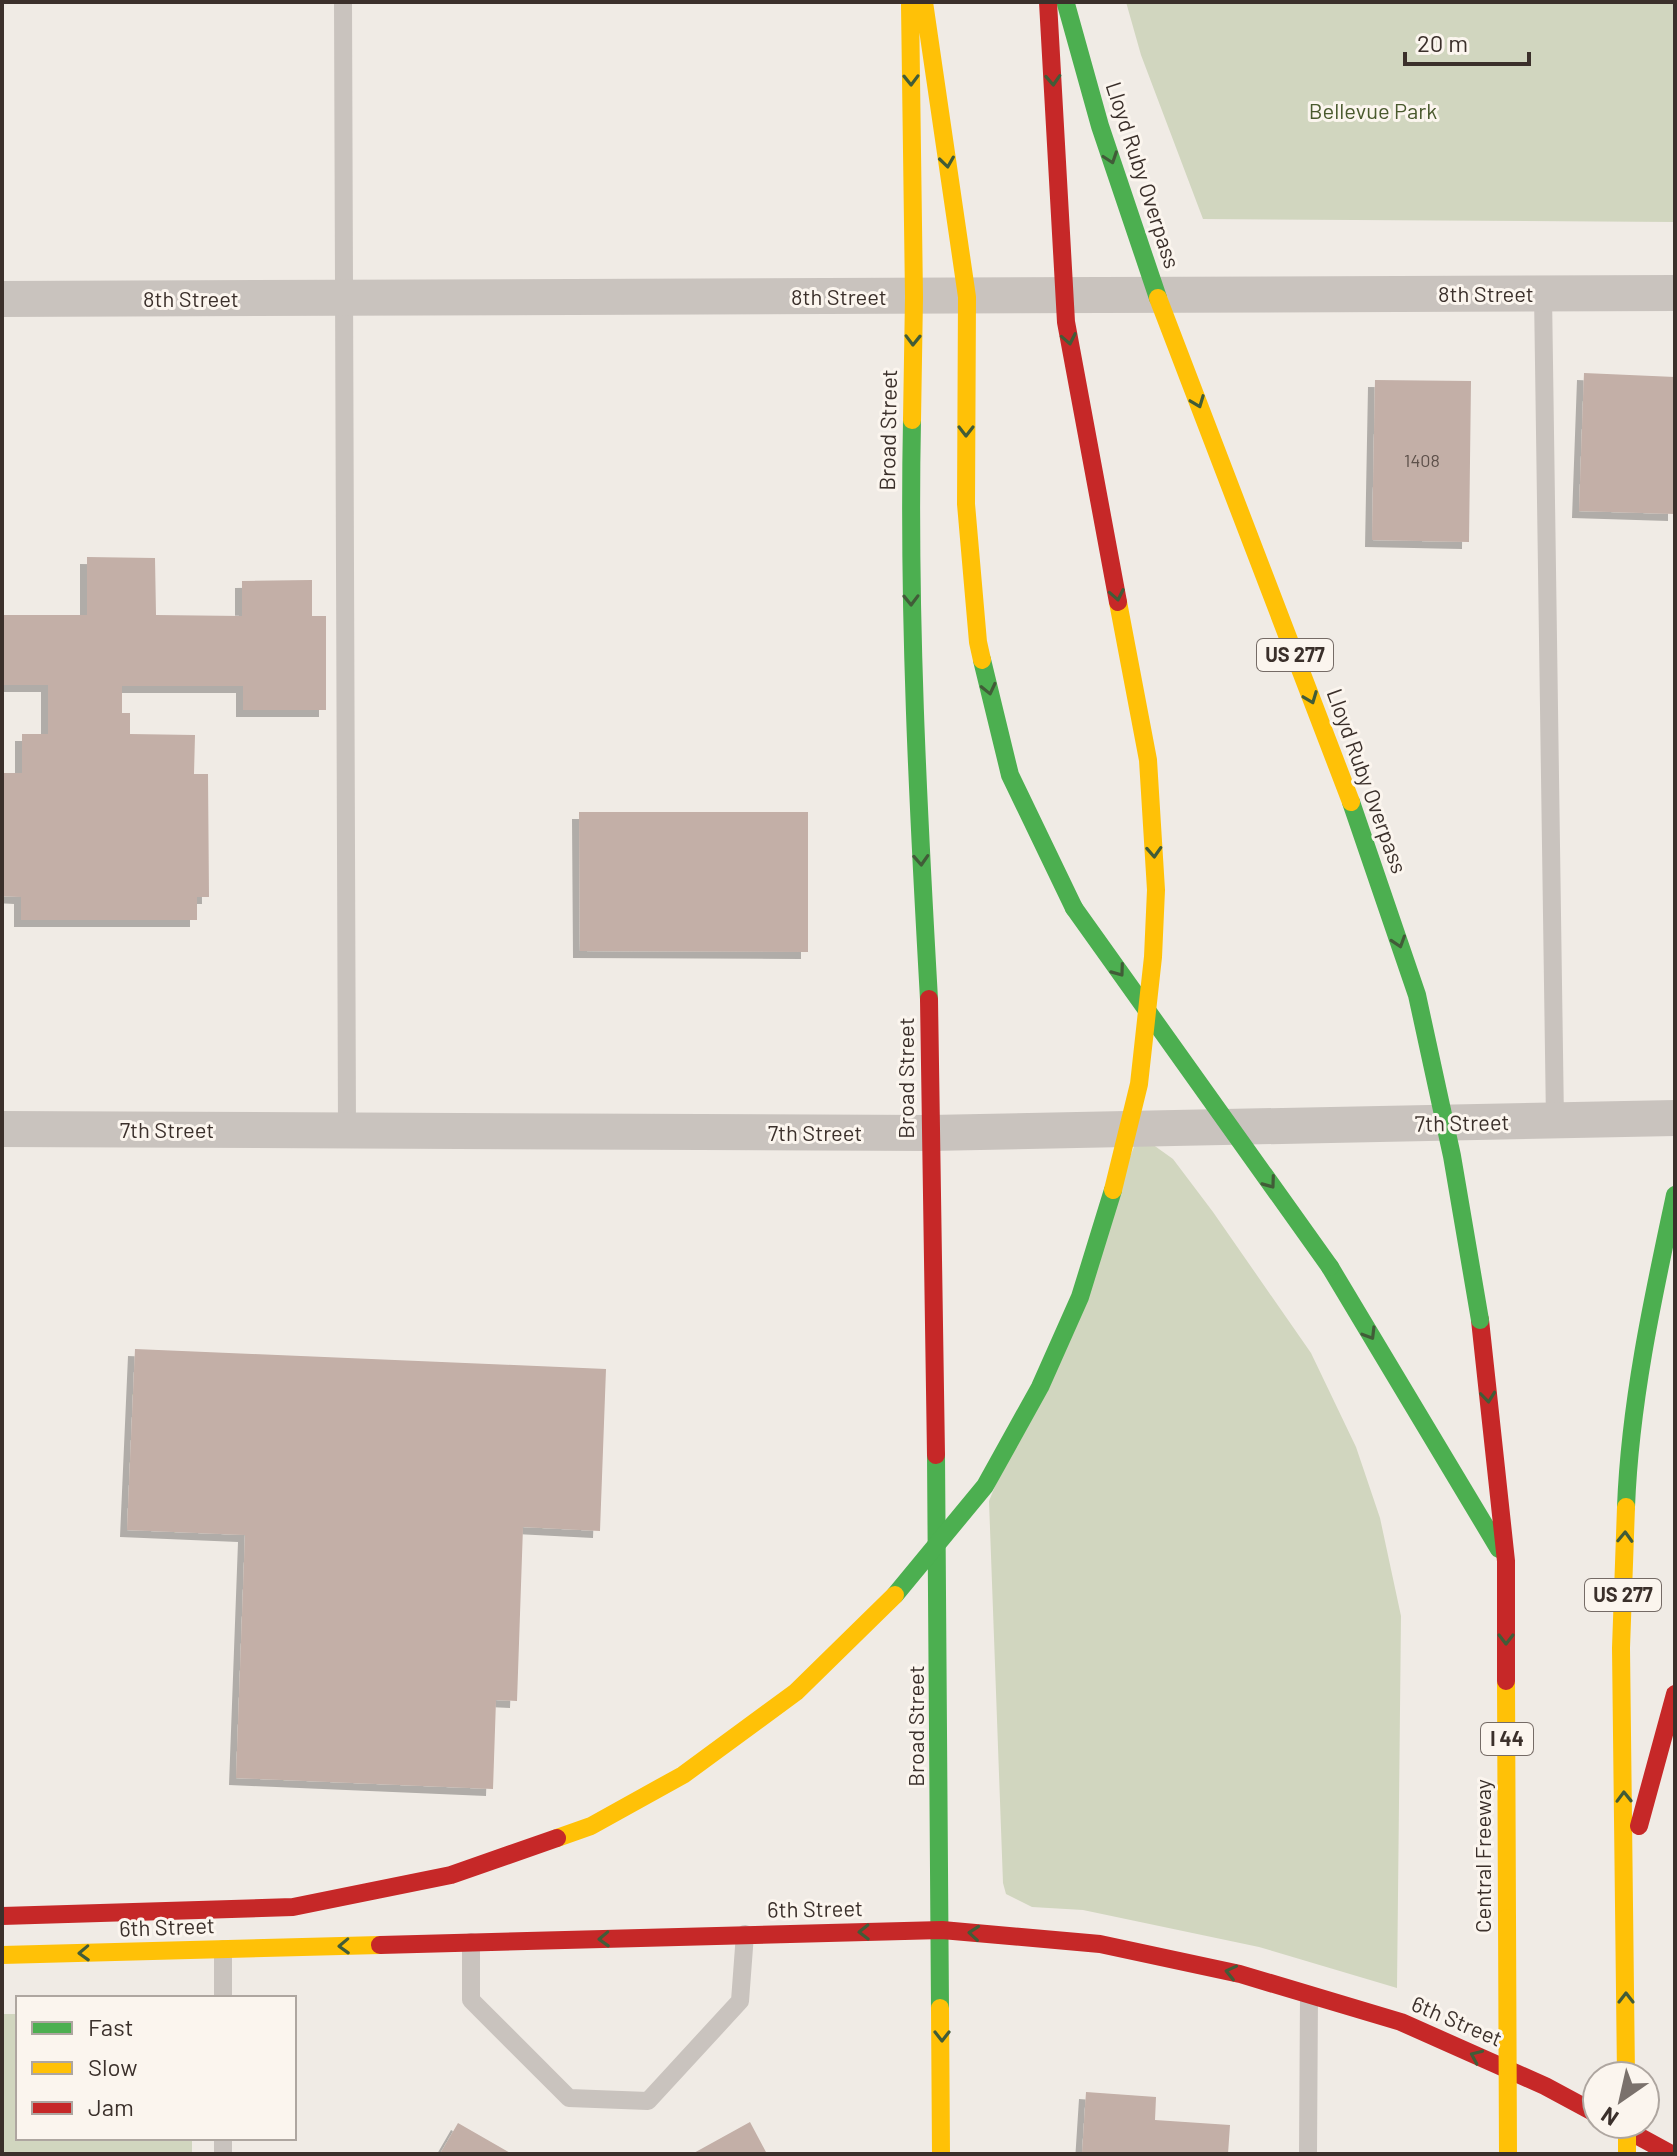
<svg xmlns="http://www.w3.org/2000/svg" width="1677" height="2156" font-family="Barlow,sans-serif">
	<defs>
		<filter id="shadow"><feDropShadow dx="-7" dy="7" stdDeviation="0" flood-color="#0004"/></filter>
	</defs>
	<rect width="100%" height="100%" fill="#f0ebe5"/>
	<path fill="#d1d6bf" d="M1126,2H1675V222L1203,219L1141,55Z
		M1136,1142L1152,1144L1173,1159L1213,1212L1311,1353L1356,1447L1380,1518L1401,1616L1397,1988L1259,1947L1083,1910L1032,1907L1006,1894L1003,1883L989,1501Z
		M2,2014H18V2138H192V2154H2Z"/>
	<path fill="#c3afa7" filter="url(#shadow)" d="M1584,373L1675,377V514L1579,511Z
		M1375,380L1471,381L1469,542L1372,540Z
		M87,557L155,558L156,615L242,616V581L312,580V616H326V710H243V686H122V713H130V734L195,735L194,774H208L209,897H197V920H21V897L2,896V773H22V734H48V685H2V615H87Z
		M579,812H808V952L580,951Z
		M135,1349L606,1369L600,1531L523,1527L517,1701L496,1700L493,1789L236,1778L245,1535L127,1530Z
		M1086,2092L1156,2097L1155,2120L1230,2125L1228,2154H1082Z
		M750,2122L767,2154H692Z
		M458,2123L512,2154H440Z"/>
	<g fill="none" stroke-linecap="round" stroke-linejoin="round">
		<path stroke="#c9c3be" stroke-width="18" d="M343,2L347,1131
			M1543,294L1555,1121
			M471,1942V2000L569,2098L648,2101L740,2001L745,1934
			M223,1949V1998
			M223,2138V2154
			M1308,2154L1309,1995"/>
		<path stroke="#c9c3be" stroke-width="36" d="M2,299L1675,293
			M2,1129L930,1133L1675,1118"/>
		<path stroke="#4caf50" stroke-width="18" d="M912,420C908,613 918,806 929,999
			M982,660L1010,775L1074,908
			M1330,1267L1499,1549
			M936,1455L940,2008
			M1626,1507C1630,1402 1653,1297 1675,1195"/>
		<path stroke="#ffc107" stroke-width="18" d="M924,2L967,297L966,504L978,642L982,660
			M910,5L914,297L912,420
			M1626,1507L1621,1648L1626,2076
			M1506,1681L1507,1918
			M2,1955L380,1945
			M940,2008L941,2154"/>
		<path stroke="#c62828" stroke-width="18" d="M929,999L936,1455
			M1480,1320L1506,1561V1681
			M1639,1826L1675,1694
			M942,1930L1100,1944L1240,1974L1401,2022L1545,2086L1597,2114
			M380,1945L942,1930
			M1616,2124L1671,2154"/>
		<path stroke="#4caf50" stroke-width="18" d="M1066,4L1100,126L1158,298
			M1351,802L1417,995L1452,1156L1480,1320
			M1074,908L1330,1267
			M895,1595L985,1486L1040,1387L1080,1297L1113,1190"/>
		<path stroke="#ffc107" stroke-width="18" d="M1158,298L1351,802
			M1113,1190L1139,1084L1153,957L1156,890L1148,760L1118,602
			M557,1838L591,1826L683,1775L796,1692L895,1595
			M1507,1918L1508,2154
			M1627,2124V2154"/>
		<path stroke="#c62828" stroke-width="18" d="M1048,2L1066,322L1118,602
			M2,1916L293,1907L451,1875L557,1838"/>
	</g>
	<defs><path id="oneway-chevron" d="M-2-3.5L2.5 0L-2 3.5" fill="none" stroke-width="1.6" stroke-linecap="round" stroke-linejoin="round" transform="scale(2)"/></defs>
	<g stroke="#415c38">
		<use href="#oneway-chevron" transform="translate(911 80) rotate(89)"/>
		<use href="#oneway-chevron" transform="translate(1053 80) rotate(87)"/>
		<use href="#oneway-chevron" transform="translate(1111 158) rotate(71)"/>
		<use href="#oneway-chevron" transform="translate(947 162) rotate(82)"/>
		<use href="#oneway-chevron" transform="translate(1069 339) rotate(79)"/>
		<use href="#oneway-chevron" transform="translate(913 340) rotate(91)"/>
		<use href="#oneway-chevron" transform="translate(1198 402) rotate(69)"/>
		<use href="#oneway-chevron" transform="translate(966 431) rotate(90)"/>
		<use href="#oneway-chevron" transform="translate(1117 595) rotate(79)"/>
		<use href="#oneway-chevron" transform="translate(911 600) rotate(89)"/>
		<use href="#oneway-chevron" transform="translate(989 689) rotate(77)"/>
		<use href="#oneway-chevron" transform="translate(1311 698) rotate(69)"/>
		<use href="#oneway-chevron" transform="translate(1154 852) rotate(87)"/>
		<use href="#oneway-chevron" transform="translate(921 860) rotate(87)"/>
		<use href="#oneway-chevron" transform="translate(1399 942) rotate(72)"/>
		<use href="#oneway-chevron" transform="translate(1119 971) rotate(54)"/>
		<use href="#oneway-chevron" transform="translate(1270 1183) rotate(54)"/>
		<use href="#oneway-chevron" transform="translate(1370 1334) rotate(59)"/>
		<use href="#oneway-chevron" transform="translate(1488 1397) rotate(84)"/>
		<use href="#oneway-chevron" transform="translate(1625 1537) rotate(-88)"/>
		<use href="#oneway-chevron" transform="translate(1506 1639) rotate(90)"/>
		<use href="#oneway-chevron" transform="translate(1624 1797) rotate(-91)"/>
		<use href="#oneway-chevron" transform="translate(864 1932) rotate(179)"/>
		<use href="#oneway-chevron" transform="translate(974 1933) rotate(-175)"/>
		<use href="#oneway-chevron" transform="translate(604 1939) rotate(178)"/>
		<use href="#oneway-chevron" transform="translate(344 1946) rotate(178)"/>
		<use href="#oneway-chevron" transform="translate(84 1953) rotate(178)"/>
		<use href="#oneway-chevron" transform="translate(1231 1972) rotate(-167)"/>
		<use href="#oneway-chevron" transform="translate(1626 1998) rotate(-90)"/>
		<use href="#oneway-chevron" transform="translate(942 2036) rotate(90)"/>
		<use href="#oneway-chevron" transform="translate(1476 2056) rotate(-156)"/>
	</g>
	<g text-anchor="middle" stroke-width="6" stroke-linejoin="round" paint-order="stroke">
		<g font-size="18" fill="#5d504a">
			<text x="1422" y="467">1408</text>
		</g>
		<g fill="#fbf5ee" stroke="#756b66" stroke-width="2">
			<rect x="1257" y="639" width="76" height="32" rx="6"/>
			<rect x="1585" y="1579" width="76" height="32" rx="6"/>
			<rect x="1481" y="1723" width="52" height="32" rx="6"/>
		</g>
		<g font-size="20" font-weight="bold" fill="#3b302b">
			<text x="1295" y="662">US 277</text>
			<text x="1623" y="1602">US 277</text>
			<text x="1507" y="1746">I 44</text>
		</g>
		<g font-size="22" fill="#4a5a2e" stroke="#fbf5ee">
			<text x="1373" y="119">Bellevue Park</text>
		</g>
		<g font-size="22" fill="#3b302b" stroke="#fbf5ee">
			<text transform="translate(1143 175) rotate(72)" y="8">Lloyd Ruby Overpass</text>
			<text x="1486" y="302">8th Street</text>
			<text x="839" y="305">8th Street</text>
			<text x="191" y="307">8th Street</text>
			<text transform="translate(888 430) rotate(-89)" y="8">Broad Street</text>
			<text transform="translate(1367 781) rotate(70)" y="8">Lloyd Ruby Overpass</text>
			<text transform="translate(906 1078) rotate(-90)" y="8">Broad Street</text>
			<text transform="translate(1462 1123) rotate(-1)" y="8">7th Street</text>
			<text x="167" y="1138">7th Street</text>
			<text x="815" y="1141">7th Street</text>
			<text transform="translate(916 1726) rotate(-90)" y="8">Broad Street</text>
			<text transform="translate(1483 1856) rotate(-90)" y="8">Central Freeway</text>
			<text transform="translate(815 1909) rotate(-1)" y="8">6th Street</text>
			<text transform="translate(167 1927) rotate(-2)" y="8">6th Street</text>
			<text transform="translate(1457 2021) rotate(23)" y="8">6th Street</text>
		</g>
	</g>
	<rect width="1677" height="2156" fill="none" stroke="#3b302b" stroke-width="8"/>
	<rect x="16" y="1996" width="280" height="144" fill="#fbf5ee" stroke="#aea6a0" stroke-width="2"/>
	<rect x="32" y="2022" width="40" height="12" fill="#4caf50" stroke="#aea6a0" stroke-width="2"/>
	<text x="88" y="2036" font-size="24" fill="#3b302b">Fast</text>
	<rect x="32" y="2062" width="40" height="12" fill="#ffc107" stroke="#aea6a0" stroke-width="2"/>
	<text x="88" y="2076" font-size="24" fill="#3b302b">Slow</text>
	<rect x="32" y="2102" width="40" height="12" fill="#c62828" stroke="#aea6a0" stroke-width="2"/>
	<text x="88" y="2116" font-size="24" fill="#3b302b">Jam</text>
	<g transform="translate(1621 2100) rotate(214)"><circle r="38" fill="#fbf5ee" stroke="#aea6a0" stroke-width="2"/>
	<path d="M0-6L14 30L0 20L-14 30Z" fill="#7a716c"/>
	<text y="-12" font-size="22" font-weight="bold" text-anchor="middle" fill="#3b302b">N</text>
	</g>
	<path d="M1405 52v12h124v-12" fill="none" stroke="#3b302b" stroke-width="4"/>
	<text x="1417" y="52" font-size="24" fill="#3b302b" stroke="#fbf5ee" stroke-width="6" paint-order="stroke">20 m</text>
</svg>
